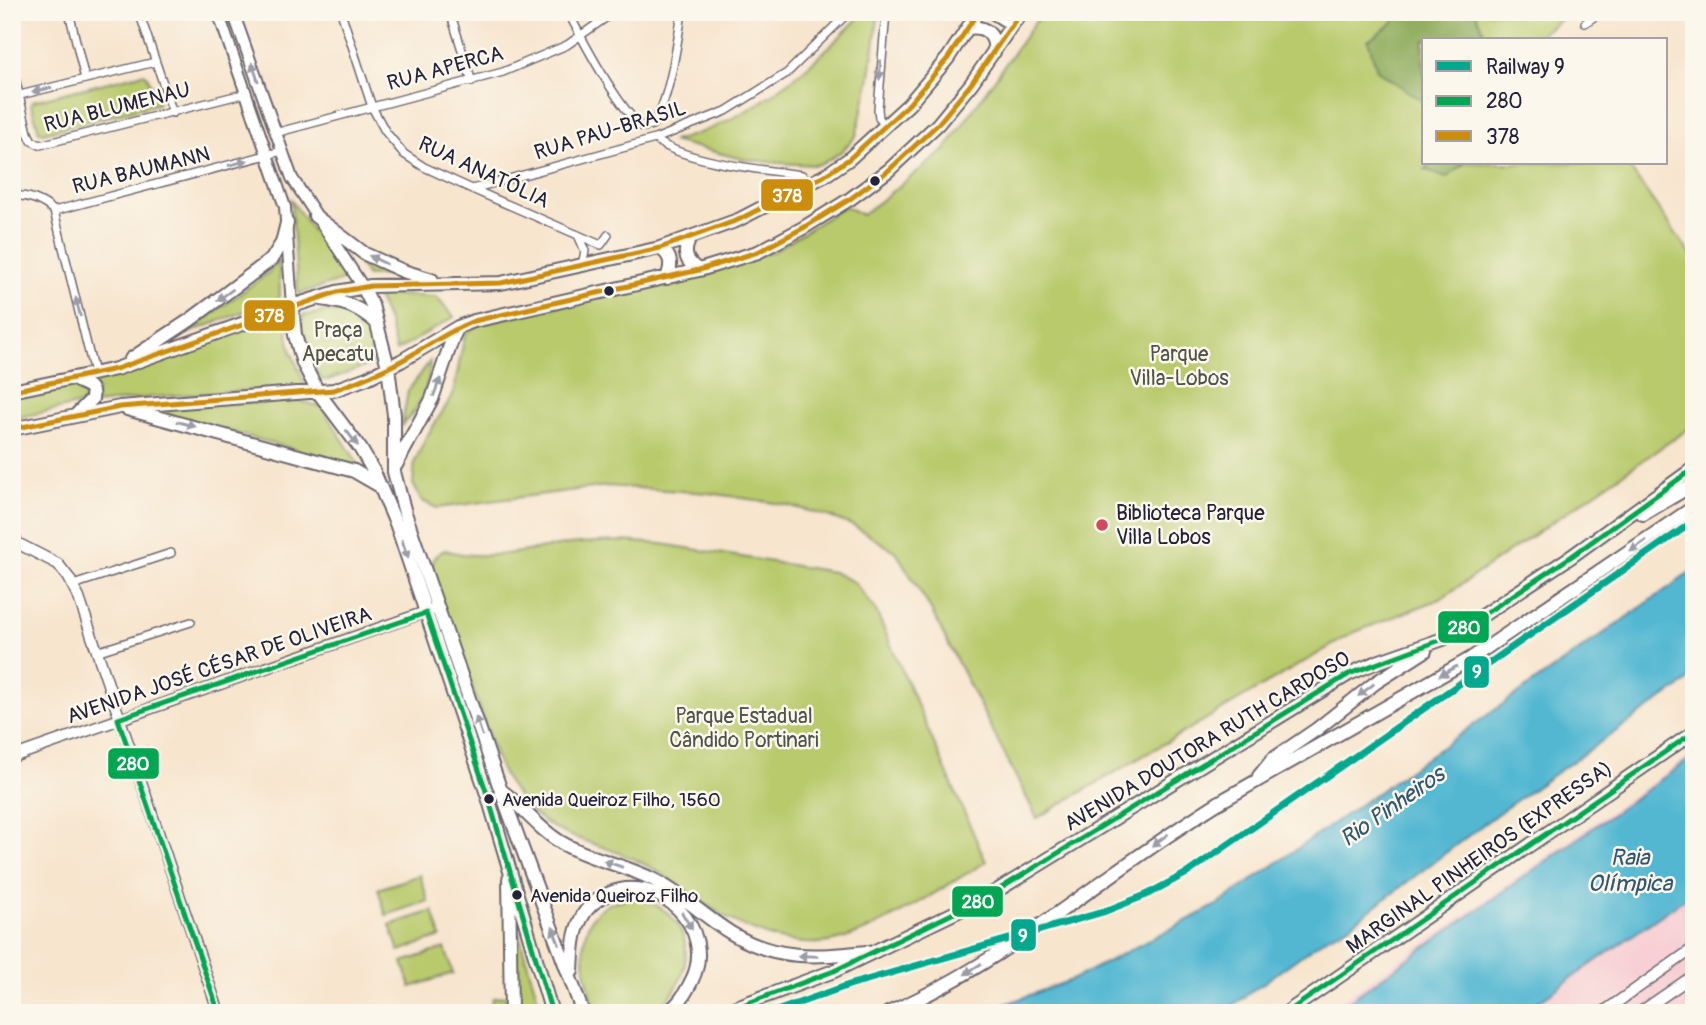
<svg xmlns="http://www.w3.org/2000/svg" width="1706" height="1025" font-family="Pangolin,sans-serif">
	<rect width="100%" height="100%" fill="#fbf7ec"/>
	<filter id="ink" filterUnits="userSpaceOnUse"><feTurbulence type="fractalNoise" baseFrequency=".0143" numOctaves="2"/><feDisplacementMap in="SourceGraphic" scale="14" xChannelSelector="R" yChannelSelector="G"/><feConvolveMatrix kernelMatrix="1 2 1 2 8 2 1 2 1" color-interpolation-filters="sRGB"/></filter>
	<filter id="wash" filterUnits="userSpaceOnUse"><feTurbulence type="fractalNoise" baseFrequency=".00686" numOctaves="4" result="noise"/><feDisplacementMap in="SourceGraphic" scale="28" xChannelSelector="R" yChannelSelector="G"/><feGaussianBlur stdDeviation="1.57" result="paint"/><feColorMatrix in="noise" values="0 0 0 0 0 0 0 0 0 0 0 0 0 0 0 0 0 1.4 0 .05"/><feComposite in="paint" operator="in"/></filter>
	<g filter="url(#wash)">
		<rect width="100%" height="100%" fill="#f7e5ce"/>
		<path fill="#f7cfd4" d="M1694,753V1013H1322L1458,918Z"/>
		<path fill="#b9ca6d" stroke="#6e7654" stroke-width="2" d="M864,12H879L869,82L856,136L841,152L823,163L815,165L779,163L742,159L672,141C749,123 811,68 864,12Z
			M1042,12H1571L1538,36L1540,40H1424V163H1626L1694,259V425L1440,599L1355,632L1037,818L929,606L896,552L854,526L828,516L787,505L736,497L709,493L607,486L437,508L422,501L413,484L415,461L427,436L453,395L465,334L479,324L690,276L772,252L845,206L862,215L944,151Z
			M144,73L147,75L158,102L157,104L43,133L39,131L31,104L33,101Z
			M291,200L347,279L298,294Z
			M355,257L389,275L367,276Z
			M279,261L280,296L278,299L185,334L268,273Z
			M376,294L436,297L454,317L396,351L389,324Z
			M329,311C368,312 367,331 374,363L328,380H322C309,365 303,338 301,319L302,316Z
			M282,316L285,317L291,351L305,384L303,387L153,397L95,404L97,390L89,379Z
			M430,361C430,386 420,408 402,425L408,391Z
			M74,385L85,388L87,396L81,404L12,419V396Z
			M300,401L322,407L360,467L154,411L155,407Z
			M621,541L662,544L833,572L854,582L876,611L986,862C946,885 864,942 820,943C786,945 754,933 724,916C697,900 673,879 644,864C586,834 548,845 507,781C496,765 491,740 484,721C467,673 450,624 433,576C430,562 432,556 445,550C484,563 531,549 571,544C588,542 605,542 621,541Z
			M420,875L428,901L386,915L378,889Z
			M635,898C682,907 699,949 675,990C670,999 657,1010 645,1013C631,1016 611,1013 596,1013C581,967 567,902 635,898Z
			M433,911L441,937L399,951L390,925Z
			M516,931H518L542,1013H517Z
			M445,948L453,973L411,987L403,962Z
			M506,996V1013H489L493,998Z"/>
		<path fill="#92ae60" stroke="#5a684e" stroke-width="2" d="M1402,12H1475L1485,34V40H1424V102L1377,70L1368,40L1390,25Z
			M1430,163H1465L1446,178L1425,169Z"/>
		<path fill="#53b7d2" stroke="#3a6c86" stroke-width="2" d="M1694,570V677L1497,814L1348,927L1327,937L1222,1013H981L1074,979L1217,905Z
			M1694,756V892L1522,1013H1332Z"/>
	</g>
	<g filter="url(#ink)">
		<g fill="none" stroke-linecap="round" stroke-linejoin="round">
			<defs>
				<path id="street" d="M69,12L85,79
					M139,12L173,113
					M341,12L372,107L385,131L404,154L424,167L472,189L601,245L608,235
					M450,12L472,82
					M568,12C582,39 620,112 643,127L652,125C669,105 678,39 682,12
					M1585,23L1601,12
					M12,65L28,133L32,141L40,145L247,93
					M20,95L155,62
					M885,126L879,118L878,109L886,12
					M275,133L503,72L567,45L614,12
					M655,139C682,162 765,170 802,175L809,184
					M472,189L655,139L726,111L787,73L849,12
					M12,196C27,194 43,201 54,211
					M54,211L282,151
					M54,211L94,373
					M578,235L585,251L582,265
					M73,585L171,553
					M96,652L191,622"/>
				<path id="secondary" d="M12,526L17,543L58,564L69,578L79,598L219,1013
					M12,757L437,608
					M1602,1013L1694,948
					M1639,1013L1694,975"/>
				<path id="primary" d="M218,12L285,207L292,306
					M233,12L292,178L363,287"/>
				<path id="highway" d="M992,12L1005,20H1016
					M968,28C985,25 996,35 994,52
					M315,216L365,254L403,271L432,280
					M691,237C682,251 685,262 699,270
					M660,248C672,256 672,265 667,278
					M363,287L372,305L388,367L394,415V472L405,513L501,791L583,1013
					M321,299C345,302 359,307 377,323
					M292,306L295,335L303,363L318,392L360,448L374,472L397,526L488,797L552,1013
					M131,359L190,320L272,259L282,243L287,223
					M72,378C81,385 95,383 92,399L77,414
					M12,391L116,369L292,306L337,292L371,286L501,283L660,248L738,220L824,176L849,159L909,104L948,58L978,12
					M127,409L354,471L380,486
					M12,429L120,407L334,390L367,378L401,361L458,327L474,321L699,270L758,252L803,228L850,199L889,170L938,124L971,84L1021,12
					M396,465L432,399L453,337L458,327
					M1643,514L1694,484
					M1259,776L1273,759L1317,729L1375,683L1425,651
					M502,791C523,807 538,829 562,843C591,860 626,865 656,881C683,895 705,917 731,933C777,961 815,957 866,952
					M509,879L511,1013
					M572,971C573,953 573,935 581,919C586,908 597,899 608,894C659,871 717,929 692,980C685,994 679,1005 666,1013
					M720,1013L834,971L985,898L1349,674L1377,662L1443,639L1471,623L1572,556L1694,468
					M888,1013C1008,961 1108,871 1218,803L1470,659L1694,507
					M1286,1013L1694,732"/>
			</defs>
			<use href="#street" stroke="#6d666e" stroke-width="10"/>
			<use href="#secondary" stroke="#6d666e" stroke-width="13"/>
			<use href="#primary" stroke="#6d666e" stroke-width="14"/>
			<use href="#highway" stroke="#6d666e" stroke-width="16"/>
			<use href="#street" stroke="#fff" stroke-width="7"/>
			<use href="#secondary" stroke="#fff" stroke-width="10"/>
			<use href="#primary" stroke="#fff" stroke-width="10"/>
			<use href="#highway" stroke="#fff" stroke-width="12"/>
			<defs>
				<path id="bus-1" d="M219,1013L118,719L426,613L488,797L552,1013
					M721,1013L834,971L985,898L1349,674L1443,639L1471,623L1572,556L1694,468
					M1286,1013L1694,732"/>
				<path id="bus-2" d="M12,391L116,369L337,292L371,286L501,283L660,248L738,220L824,176L849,159L909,104L948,58L978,12
					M12,429L120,407L334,390C357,382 379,373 401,361C425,348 448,331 474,321L699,270L758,252L803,228L850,199L889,170L938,124L971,84L1021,12"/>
			</defs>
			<use href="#bus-1" stroke="#fbf7ec" stroke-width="10"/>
			<use href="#bus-2" stroke="#fbf7ec" stroke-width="10"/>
			<use href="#bus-1" stroke="#00a651" stroke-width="5"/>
			<use href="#bus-2" stroke="#cc8c0c" stroke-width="5"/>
			<defs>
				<path id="rail-1" d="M771,1013L849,985L1103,912L1146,895L1187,873L1694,521"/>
			</defs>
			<use href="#rail-1" stroke="#fbf7ec" stroke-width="12"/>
			<use href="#rail-1" stroke="#00a88e" stroke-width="7"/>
		</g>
		<defs><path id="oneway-solid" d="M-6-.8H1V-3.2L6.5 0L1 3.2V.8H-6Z" transform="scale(1.75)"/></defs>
		<g fill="#9c9ca7">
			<use href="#oneway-solid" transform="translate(880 70) rotate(94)"/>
			<use href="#oneway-solid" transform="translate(255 72) rotate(-109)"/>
			<use href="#oneway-solid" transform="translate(42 90) rotate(166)"/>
			<use href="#oneway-solid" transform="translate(238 163) rotate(-15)"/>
			<use href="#oneway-solid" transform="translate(378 260) rotate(-154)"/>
			<use href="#oneway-solid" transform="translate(225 295) rotate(144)"/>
			<use href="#oneway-solid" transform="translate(78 307) rotate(-104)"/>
			<use href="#oneway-solid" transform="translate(437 387) rotate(-69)"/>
			<use href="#oneway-solid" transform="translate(186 424) rotate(15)"/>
			<use href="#oneway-solid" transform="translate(352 438) rotate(53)"/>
			<use href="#oneway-solid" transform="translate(1638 546) rotate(145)"/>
			<use href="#oneway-solid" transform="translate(405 549) rotate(72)"/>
			<use href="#oneway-solid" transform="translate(1448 671) rotate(151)"/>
			<use href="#oneway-solid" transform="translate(1366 690) rotate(142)"/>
			<use href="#oneway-solid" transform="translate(479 726) rotate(-109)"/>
			<use href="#oneway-solid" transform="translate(1160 840) rotate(144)"/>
			<use href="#oneway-solid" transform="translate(613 864) rotate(-161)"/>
			<use href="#oneway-solid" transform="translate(687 921) rotate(58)"/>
			<use href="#oneway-solid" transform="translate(556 936) rotate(-111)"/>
			<use href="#oneway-solid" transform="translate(808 956) rotate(-178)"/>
			<use href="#oneway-solid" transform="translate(973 969) rotate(147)"/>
		</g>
	</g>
	<g fill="#22223b" stroke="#fbf7ec" stroke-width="2.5">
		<circle cx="875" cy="181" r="6"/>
		<circle cx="609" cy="291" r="6"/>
		<circle cx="489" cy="799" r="6"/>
		<circle cx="517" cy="895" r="6"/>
	</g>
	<circle fill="#d1495b" stroke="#fbf7ec" stroke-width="2.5" cx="1102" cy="525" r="7"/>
	<g text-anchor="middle" stroke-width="5" stroke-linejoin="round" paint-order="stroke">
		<g font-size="19" fill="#22223b" stroke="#fbf7ec" text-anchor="start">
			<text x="502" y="806">Avenida Queiroz Filho, 1560</text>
			<text x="530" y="902">Avenida Queiroz Filho</text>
		</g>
		<g font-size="21" fill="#22223b" stroke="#fbf7ec">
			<text transform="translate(445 68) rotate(-15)" y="7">RUA APERCA</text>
			<text transform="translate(117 107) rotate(-14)" y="7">RUA BLUMENAU</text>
			<text transform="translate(610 130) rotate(-17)" y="7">RUA PAU-BRASIL</text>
			<text transform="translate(141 170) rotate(-14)" y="7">RUA BAUMANN</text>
			<text transform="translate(484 172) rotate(25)" y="7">RUA ANATÓLIA</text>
			<text transform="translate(219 665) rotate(-19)" y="7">AVENIDA JOSÉ CÉSAR DE OLIVEIRA</text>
			<text transform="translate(1207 741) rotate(-31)" y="7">AVENIDA DOUTORA RUTH CARDOSO</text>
			<text transform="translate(1479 857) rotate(-35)" y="7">MARGINAL PINHEIROS (EXPRESSA)</text>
		</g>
		<g font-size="21" fill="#4f544a" stroke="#fbf7ec">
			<text x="338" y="337">Praça<tspan x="338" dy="24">Apecatu</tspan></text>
			<text x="1179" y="361">Parque<tspan x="1179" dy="24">Villa-Lobos</tspan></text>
			<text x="744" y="723">Parque Estadual<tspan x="744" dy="24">Cândido Portinari</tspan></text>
		</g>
		<g font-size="21" fill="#22223b" stroke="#fbf7ec" text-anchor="start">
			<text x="1116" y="520">Biblioteca Parque<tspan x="1116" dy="24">Villa Lobos</tspan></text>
		</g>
		<g font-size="23" font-style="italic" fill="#335670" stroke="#fbf7ec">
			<text transform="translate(1392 806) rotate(-35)" y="8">Rio Pinheiros</text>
			<text x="1630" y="865">Raia<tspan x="1630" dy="26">Olímpica</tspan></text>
		</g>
	</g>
	<g stroke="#fbf7ec" stroke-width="2.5">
		<rect x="760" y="178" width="54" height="34" rx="7" fill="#cc8c0c"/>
		<rect x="243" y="299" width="53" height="33" rx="7" fill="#cc8c0c"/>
		<rect x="1437" y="610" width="53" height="34" rx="7" fill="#00a651"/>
		<rect x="1463" y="655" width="27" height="34" rx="7" fill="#00a88e"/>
		<rect x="107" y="747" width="53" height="33" rx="7" fill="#00a651"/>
		<rect x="951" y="885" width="53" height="33" rx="7" fill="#00a651"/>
		<rect x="1010" y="918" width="27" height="34" rx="7" fill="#00a88e"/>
	</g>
	<g font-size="19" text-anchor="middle" font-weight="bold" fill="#fff">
		<text x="787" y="202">378</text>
		<text x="269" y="322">378</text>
		<text x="1464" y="634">280</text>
		<text x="1477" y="678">9</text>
		<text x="133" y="770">280</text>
		<text x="978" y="908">280</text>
		<text x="1023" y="942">9</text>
	</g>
	<rect width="1706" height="1025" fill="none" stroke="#fbf7ec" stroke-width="42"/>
	<rect x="1422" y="38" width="245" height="126" fill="#fbf7ec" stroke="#a4a2a5" stroke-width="2"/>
	<rect x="1436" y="61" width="35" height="10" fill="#00a88e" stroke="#a4a2a5" stroke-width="2"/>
	<text x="1486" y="74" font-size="21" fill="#22223b">Railway 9</text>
	<rect x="1436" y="96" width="35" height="10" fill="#00a651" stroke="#a4a2a5" stroke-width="2"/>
	<text x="1486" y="108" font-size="21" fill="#22223b">280</text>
	<rect x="1436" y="131" width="35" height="10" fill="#cc8c0c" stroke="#a4a2a5" stroke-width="2"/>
	<text x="1486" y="144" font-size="21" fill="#22223b">378</text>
</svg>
